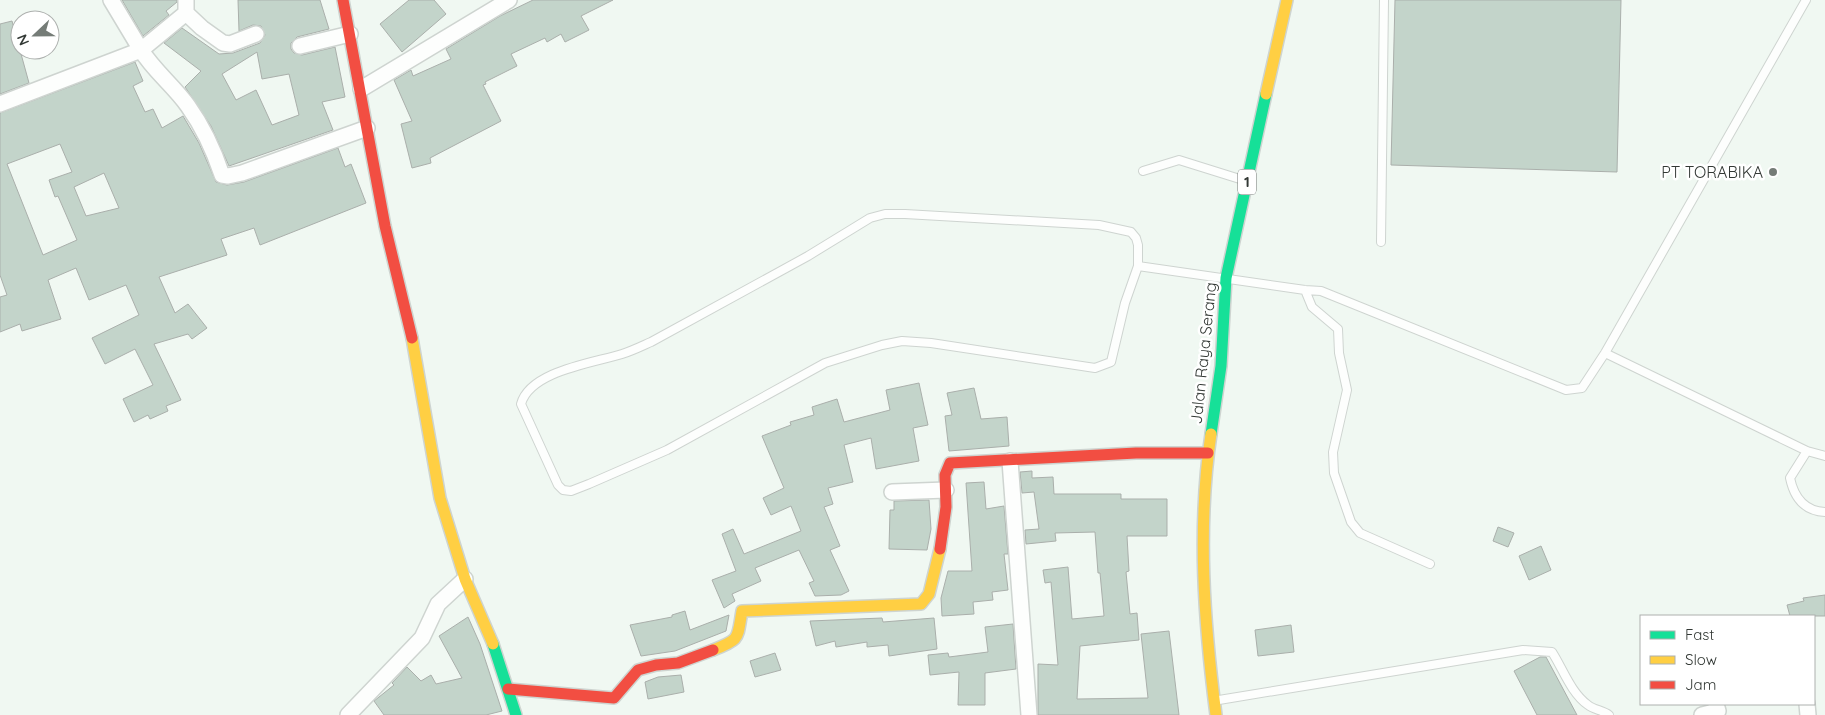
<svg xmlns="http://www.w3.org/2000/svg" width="1825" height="715" font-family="Quicksand,sans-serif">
	<rect width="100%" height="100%" fill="#f0f8f2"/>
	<path fill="#c3d4ca" stroke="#aaafab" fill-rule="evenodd" d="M122,0H177V2L166,11L169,15L143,36Z
		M238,0H320L329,29L297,37L291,43V49L294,53L302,55L335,47L345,97L322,102L333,130L229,166L211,126L185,87L201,71L164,43L182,28L219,54L233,53L260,43L265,35L261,26L253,25L239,31ZM257,52L262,79L289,74L299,115L272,125L256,90L236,100L222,74Z
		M409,0H434L446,14L402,52L380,24Z
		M533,0H613L581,16L589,30L565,42L561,34L547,42L545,38L511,54L517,66L485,82L486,84L483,85L501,121L430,158L431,163L412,168L401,124L412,121L394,80L411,70L413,76L451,59L446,49L500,16Z
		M1395,0H1621L1617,172L1391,165Z
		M12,21L29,83L0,94V24Z
		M135,62L143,81L133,86L145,112L153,109L162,128L183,116L199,143L216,182L227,185L244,182L338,148L345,167L351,164L366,203L260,245L254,228L221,239L227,255L159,277L175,313L188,304L207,328L192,339L188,334L154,344L181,400L166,406L168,411L150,419L148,415L134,422L123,399L153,385L135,349L105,364L92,338L139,315L126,285L89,300L76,268L48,280L61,319L22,331L20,324L0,332V297L7,295L0,275V113ZM60,144L72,172L49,180L55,197L58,196L77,240L43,255L7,164ZM104,173L119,208L86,216L74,187Z
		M919,383L928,425L913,428L919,461L876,469L871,438L844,445L853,482L828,488L833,504L824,507L840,546L830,550L849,591L841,595L815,596L809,583L814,581L799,550L755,568L761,581L732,594L735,601L724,608L712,580L736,571L722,534L733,529L744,554L801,531L791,506L771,515L763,498L784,488L762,436L791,425L790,422L814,415L812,407L837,399L844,422L890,410L886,390Z
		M974,388L981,419L1007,417L1009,446L949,451L945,416L952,415L947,393Z
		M1032,471V478L1053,477L1054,494H1121V499H1167V536H1127L1129,571L1126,572L1130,614L1137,613L1139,640L1080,646L1077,699L1148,698L1141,634L1169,631L1179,715H1038V664L1058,665L1051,582L1045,583L1043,570L1068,567L1072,619L1104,616L1100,573H1098L1095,532L1055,533L1056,541L1026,544L1025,530L1039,529L1034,492L1022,493L1020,472Z
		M984,482L986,509L1004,506L1008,554H1004L1008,590L992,592L993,600L973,602L974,614L942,616L941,598L948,571H972L966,483Z
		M929,500L931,529L927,550L889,549L890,510H894V501Z
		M1498,527L1514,533L1508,547L1493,541Z
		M1541,546L1551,570L1529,580L1519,556Z
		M1825,595V616H1790L1787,605L1804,601L1803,598Z
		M685,611L690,630L729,615L726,631L675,651L641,656L630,625L672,617V615Z
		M468,617L480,644L502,711L486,715H384L374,701L394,685L392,683L407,667L421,681L431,675L436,684L462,678L439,636Z
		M882,618L883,622L934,618L937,649L889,656L888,645L867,647V642L836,647L835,641L816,646L810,621Z
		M1013,624L1016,669L985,673V705H958L959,672L930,675L928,655L948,653L949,657L988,652L985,627Z
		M1291,625L1294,652L1258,656L1255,630Z
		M775,653L781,670L755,677L750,661Z
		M1540,657H1546L1577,715H1537L1514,671Z
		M681,675L684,692L648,699L645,682L658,677Z"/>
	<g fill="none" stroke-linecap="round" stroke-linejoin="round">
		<defs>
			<path id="lane" d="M1143,171L1179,160L1243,180
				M885,214H905L1099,225L1131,232L1136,238L1138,245V266L1125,303L1111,362L1095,368L931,343L902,341L882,345L825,363L667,450L589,484L571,491L563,490L558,485L521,404C530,371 593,363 622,354C632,351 642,346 651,342L808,256L870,218Z
				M1381,242L1384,0
				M1138,266L1305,290L1321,291L1566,390L1582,388L1605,353L1806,0
				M1305,290L1312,307L1338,329L1339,353L1347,390L1333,452L1334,473L1351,522L1360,533L1430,564
				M1605,353L1807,451L1825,456
				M1807,451L1790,478C1794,497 1804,511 1825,512
				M1219,700L1523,650L1552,652C1563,669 1571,693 1588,705C1594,710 1603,710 1609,715"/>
			<path id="street" d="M186,0V13L202,28L223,43L230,44L256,34
				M186,13L141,50C154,71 174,86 188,106C203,127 214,151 222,175L228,176L242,173L367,128
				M300,46L350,34
				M361,89L509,0
				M0,104L141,50L111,0
				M1010,461L1029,715
				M892,492L946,490
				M1807,704L1808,715
				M348,715L422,638L438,604L465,579
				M1702,715L1718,711L1716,704"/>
			<path id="fast" d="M1211,434L1221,366L1226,278L1266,94
				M493,644L516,715"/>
			<path id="slow" d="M1266,94L1287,0
				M412,338L440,498L465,579L493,644
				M1211,434C1197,527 1204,622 1216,715
				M713,650C741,639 737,639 742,611L921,604L929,594L940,549"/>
			<path id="jam" d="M343,0L385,226L412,338
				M940,549L946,507L945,475L950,463L1136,453H1208
				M508,689L614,698L638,670L656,665L678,663L713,650"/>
		</defs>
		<use href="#lane" stroke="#ced4d0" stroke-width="10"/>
		<use href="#street" stroke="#ced4d0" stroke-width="18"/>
		<use href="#fast" stroke="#ced4d0" stroke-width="14"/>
		<use href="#slow" stroke="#ced4d0" stroke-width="14"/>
		<use href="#jam" stroke="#ced4d0" stroke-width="14"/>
		<use href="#lane" stroke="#fdfefd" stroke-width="8"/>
		<use href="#street" stroke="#fdfefd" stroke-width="15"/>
		<use href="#fast" stroke="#16e098" stroke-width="11"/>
		<use href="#slow" stroke="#ffcf43" stroke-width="11"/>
		<use href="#jam" stroke="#f24e42" stroke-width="11"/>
	</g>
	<circle fill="#757c77" stroke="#fff" stroke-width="2" cx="1773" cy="172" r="5"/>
	<g text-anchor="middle" stroke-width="5" stroke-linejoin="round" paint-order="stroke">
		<rect fill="#fff" stroke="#707472" stroke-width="1" x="1238" y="169.5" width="18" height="25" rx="4"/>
		<g font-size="15" font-weight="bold" fill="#333935">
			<text x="1247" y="187">1</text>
		</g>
		<g font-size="16" fill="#333935" stroke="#fff" text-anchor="end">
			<text x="1763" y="178">PT TORABIKA</text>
		</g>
		<g font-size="16" fill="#333935" stroke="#fff">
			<text transform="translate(1203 353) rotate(-84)" y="6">Jalan Raya Serang</text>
		</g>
	</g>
	<rect x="1640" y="615" width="175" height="90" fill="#ffffff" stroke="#adb0ae"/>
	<rect x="1650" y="631" width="25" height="8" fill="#16e098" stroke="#adb0ae"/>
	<text x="1685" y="640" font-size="15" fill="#333935">Fast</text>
	<rect x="1650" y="656" width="25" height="8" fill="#ffcf43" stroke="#adb0ae"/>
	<text x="1685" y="665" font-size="15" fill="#333935">Slow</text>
	<rect x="1650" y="681" width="25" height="8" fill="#f24e42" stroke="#adb0ae"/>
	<text x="1685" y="690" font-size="15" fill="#333935">Jam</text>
	<g transform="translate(35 35) rotate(248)"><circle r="24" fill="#ffffff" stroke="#adb0ae"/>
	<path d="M0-4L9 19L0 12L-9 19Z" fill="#757c77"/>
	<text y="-8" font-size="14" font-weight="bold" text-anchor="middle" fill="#333935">N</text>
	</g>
</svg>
